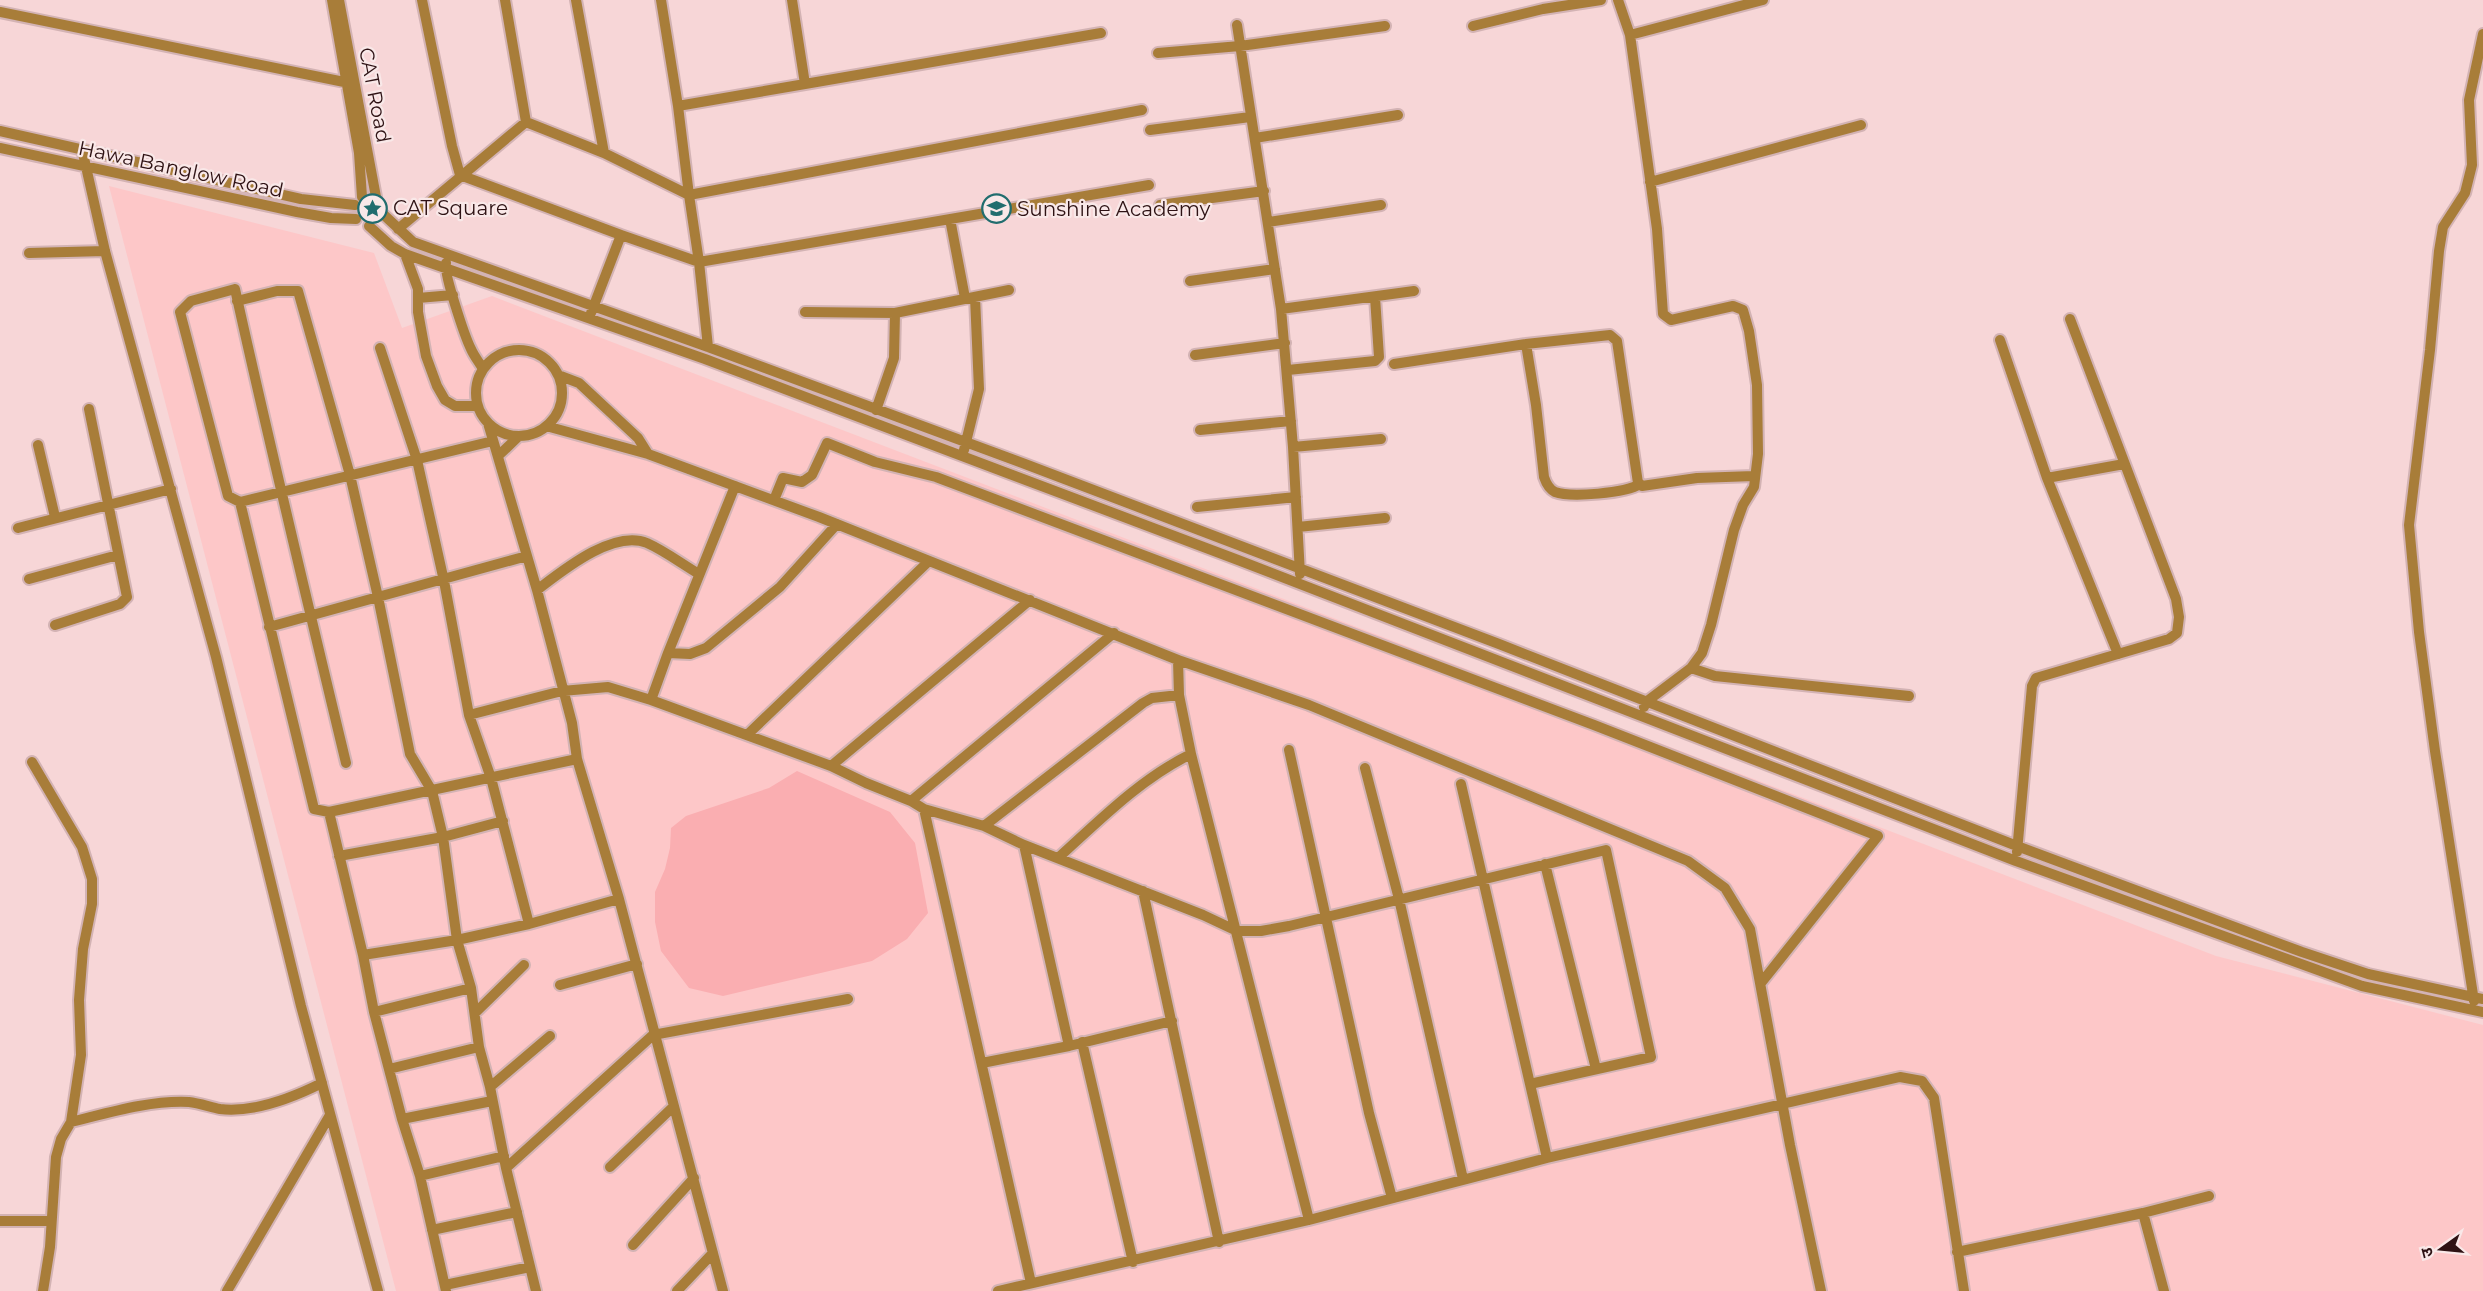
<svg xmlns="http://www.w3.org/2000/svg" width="2483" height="1291" font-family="Montserrat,'Noto Sans Devanagari',sans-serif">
	<rect width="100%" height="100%" fill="#f7d6d7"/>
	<path fill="#fdc7c8" d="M109,186L374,253L402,328L492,296L2216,956L2483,1025V1291H396Z"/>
	<path fill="#faaeb1" d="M797,771L890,812L915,843L928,913L907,939L872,961L723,996L689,988L661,951L655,922V892L665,869L670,848L671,828L686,816L769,788Z"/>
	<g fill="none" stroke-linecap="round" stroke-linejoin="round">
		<defs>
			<path id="minor" d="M332,0L359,153L362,197
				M339,0L376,197
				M422,0L452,146L460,175L621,235L591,313
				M505,0L526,122
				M576,0L604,153
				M661,0L678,106
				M792,0L805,84L1101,33
				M1618,0L1630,35L1657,229L1663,314L1671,320L1733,306L1743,310L1749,331L1757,385L1758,454L1754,487L1743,505L1734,530L1711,625L1702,653L1691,668L1646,702L1644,707
				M0,12L354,84
				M1237,25L1281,309L1293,447L1300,574
				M1473,26L1543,9L1601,0
				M1630,35L1763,0
				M1158,53L1240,46L1385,26
				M805,84L678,106L689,195L1142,110
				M1150,130L1250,117
				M0,131L301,199L355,205
				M1255,138L1398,115
				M0,148L297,212L331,218L356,219
				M82,149L105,251L216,657L301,1006L378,1291
				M1650,182L1861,125
				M1160,205L1264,191
				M384,215L413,242L708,347L1025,464L1499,644L2017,846L2302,952L2368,974L2483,999
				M950,219L965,298
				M1268,222L1381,205
				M369,226L391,246L405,254L705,359L1238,560L2016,861L2362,986L2483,1012
				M398,229L526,122L604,153L689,195L699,262L621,235
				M29,253L105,251
				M405,254L418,289V312L426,356L437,386L445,400L455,406H478
				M446,263C443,272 465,337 471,349C474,356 479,362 483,369
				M1190,281L1275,269
				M418,298L453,295
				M237,301L277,291H298L350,475L378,597L410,754L432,791L443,837L457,940L471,988L479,1047L490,1087L506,1168L536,1291
				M1281,309L1414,291
				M805,312L895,313L1009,290
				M2000,340L2047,478L2118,654
				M1526,344L1536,405L1544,477C1546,483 1549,489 1555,492C1571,498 1626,493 1640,484
				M708,347L699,262L1149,185
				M380,348L417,460L444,581L469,715L491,778L529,924
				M476 393a43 43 0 1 1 86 0a43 43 0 1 1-86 0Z
				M1195,355L1285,343
				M1394,364L1526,344L1610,335L1617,341L1638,483L1642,486L1697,478L1754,476
				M1288,370L1375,361L1379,357L1375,297
				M558,375L579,383L638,438L648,454
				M876,410L894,358L895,313
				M488,423L537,590L572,723L577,759L619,899L723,1291
				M546,426L648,454L819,517L1178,660L1309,705L1688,861L1725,888L1750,929L1790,1145L1821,1291
				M1200,430L1291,421
				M38,445L55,517
				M1293,447L1381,439
				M964,450L979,389L975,297
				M498,456L519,436
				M2047,478L2124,464
				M774,500L783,478L802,482L812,475L827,443L875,462L936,477L1594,725L1878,836L1761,983
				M240,502L314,809L329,812L577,759
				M1197,507L1296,497
				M1298,527L1385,518
				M18,528L171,489
				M29,579L118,555
				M537,590C562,571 613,529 647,543C665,551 682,564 699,574
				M55,625L120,604L127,597L89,409
				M269,627L527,556
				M668,653L690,654L706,648L780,587L837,524
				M1178,660L1179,695L1191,754L1309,1220
				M1691,668L1715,676L1909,696
				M651,700L668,653L735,486
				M469,715L562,691L608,687L651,700L831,766L866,783L911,801L924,809L984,826L1024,845L1203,915L1237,931H1261L1289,926L1606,850L1651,1057L1530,1084
				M747,735L929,561
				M1289,750L1369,1113L1392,1198
				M32,762L82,847L92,879V904L83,949L79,1000L81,1055L71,1122L61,1139L56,1157L50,1247L43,1291
				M346,763C308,605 270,447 235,289L191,301L180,312L228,496L240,502L493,441
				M831,766L1030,600
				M1365,768L1399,899L1463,1179
				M1461,784L1547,1158
				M911,801L1114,633
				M924,809L1031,1283
				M329,812L363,955L374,1012L402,1119L420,1176L446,1291
				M984,826L1143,703L1152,698L1179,695
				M1024,845L1069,1046
				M2017,852L2032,686L2036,678L2169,639L2177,633L2179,617L2176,599L2070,319
				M339,856L443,837L503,821
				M1058,858C1099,821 1140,779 1191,754
				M1545,864L1596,1069
				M1143,891L1219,1242
				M363,955L457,940L529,924L619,899
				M560,985L637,964
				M2474,1001L2435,751L2419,632L2409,525L2430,350L2439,251L2443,227L2465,193L2472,165L2469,100L2483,34
				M374,1012L471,988
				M475,1013L524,965
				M1082,1042L1133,1262
				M982,1063L1069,1046L1172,1021
				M389,1069L479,1047
				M490,1087L550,1036
				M402,1119L492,1101
				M71,1122C108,1113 150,1100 189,1102C199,1103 210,1107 220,1109C254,1113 292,1098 322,1083
				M610,1167L673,1107
				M506,1168L653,1035L848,999
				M420,1176L504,1156
				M2143,1213L2164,1291
				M0,1221H51
				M432,1230L517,1212
				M633,1245L694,1178
				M1957,1252L2143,1213L2209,1196
				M445,1285L530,1267
				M227,1291L330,1115
				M677,1291L713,1253
				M998,1291L1309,1220L1547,1158L1900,1077L1922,1081L1934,1098L1964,1291"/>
		</defs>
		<use href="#minor" stroke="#d3b3b4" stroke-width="14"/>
		<use href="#minor" stroke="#a87d39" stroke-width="10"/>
	</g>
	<defs>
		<symbol id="sight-ring" viewBox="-11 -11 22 22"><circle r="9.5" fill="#f9e8e8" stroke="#216d6e" stroke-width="1.5"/><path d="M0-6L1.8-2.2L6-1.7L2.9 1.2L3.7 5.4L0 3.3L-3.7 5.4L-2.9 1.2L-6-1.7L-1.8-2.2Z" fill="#216d6e"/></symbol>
		<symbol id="school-ring" viewBox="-11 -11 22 22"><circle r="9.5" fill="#f9e8e8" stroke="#216d6e" stroke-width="1.5"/><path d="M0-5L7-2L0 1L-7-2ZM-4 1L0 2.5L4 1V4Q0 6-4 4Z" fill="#216d6e"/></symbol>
	</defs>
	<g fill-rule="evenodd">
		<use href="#sight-ring" x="356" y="192" width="33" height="33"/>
		<use href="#school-ring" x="980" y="192" width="33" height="33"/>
	</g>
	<g text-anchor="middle" stroke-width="4.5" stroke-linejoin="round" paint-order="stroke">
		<g font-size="20" fill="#2e1214" stroke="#f9e8e8">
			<text transform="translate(375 95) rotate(79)" y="7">CAT Road</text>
			<text transform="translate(181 169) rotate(12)" y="7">Hawa Banglow Road</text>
		</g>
		<g font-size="20" fill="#2e1214" stroke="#f9e8e8" text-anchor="start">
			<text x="393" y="215">CAT Square</text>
			<text x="1017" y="216">Sunshine Academy</text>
		</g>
	</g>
	<g transform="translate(2441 1249) rotate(255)" stroke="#f9e8e8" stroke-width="4.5" paint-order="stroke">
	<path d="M0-4.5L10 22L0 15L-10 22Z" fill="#2e1214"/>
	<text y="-9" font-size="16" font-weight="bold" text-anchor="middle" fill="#2e1214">उ</text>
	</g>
</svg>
